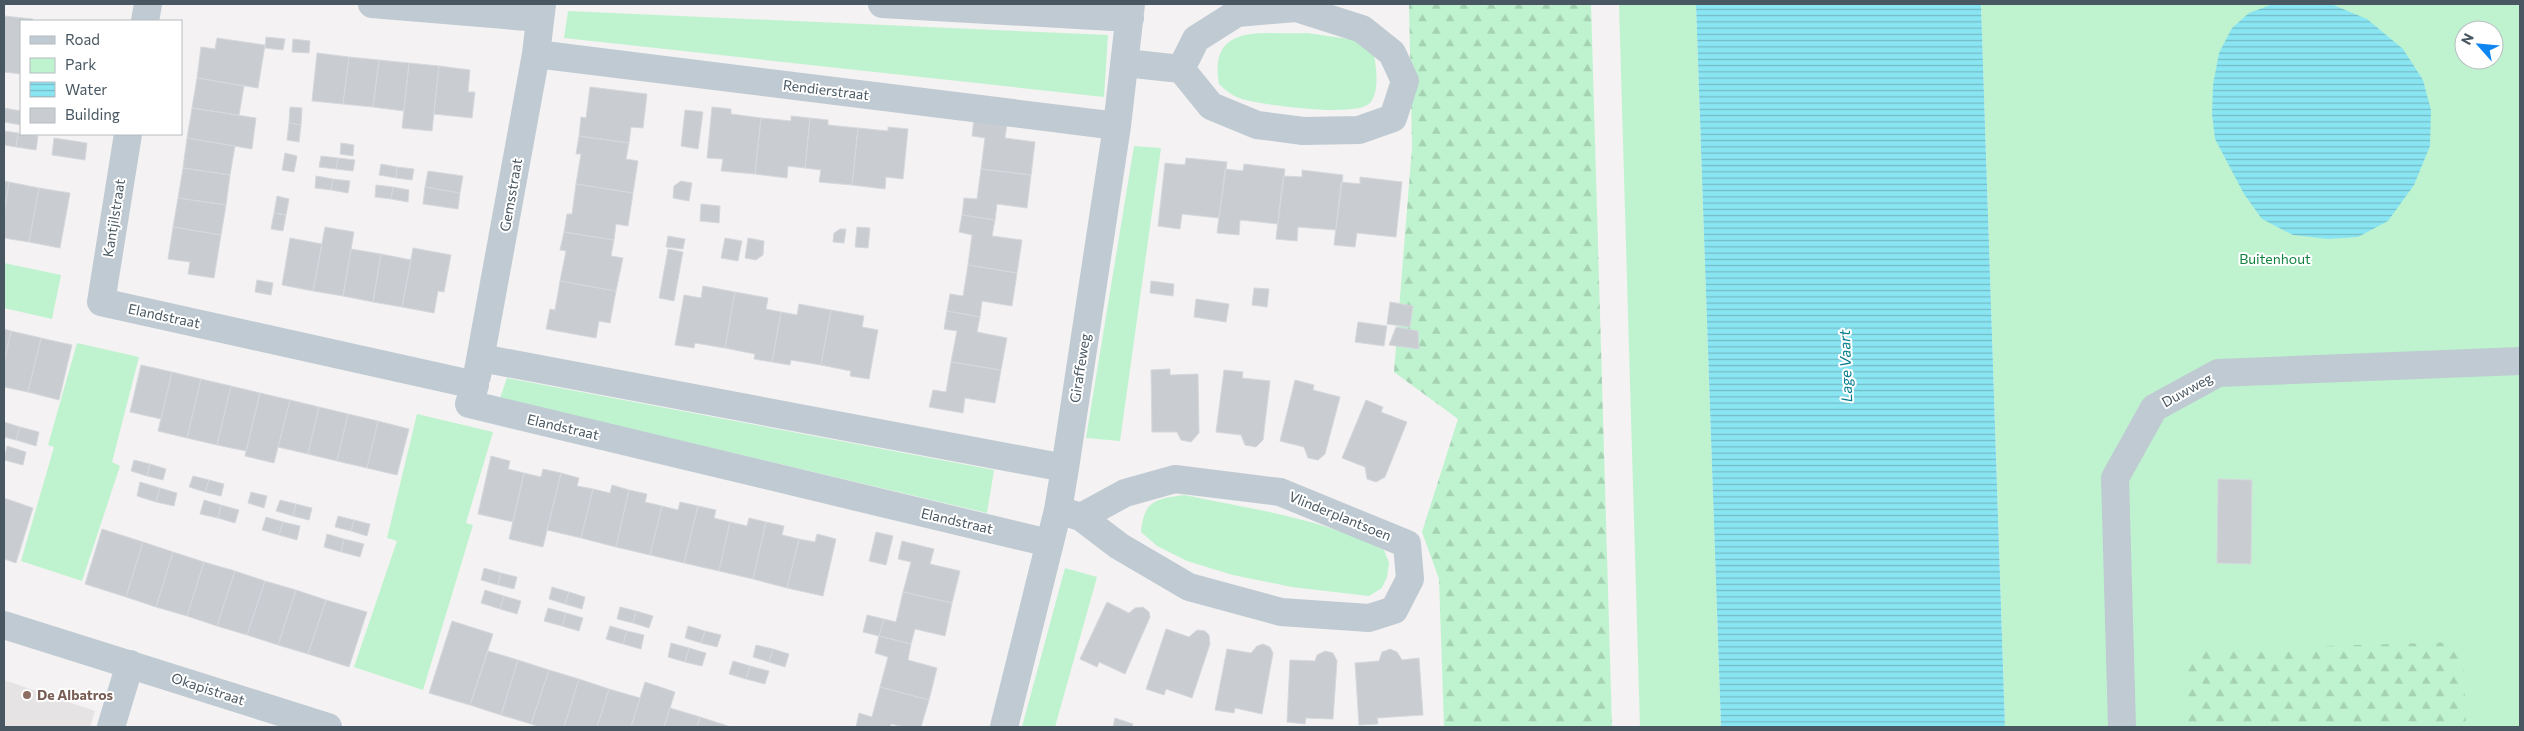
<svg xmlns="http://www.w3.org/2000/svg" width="2524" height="731" font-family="Commissioner,sans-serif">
	<defs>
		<pattern id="forest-firs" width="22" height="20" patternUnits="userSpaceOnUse" patternTransform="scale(1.25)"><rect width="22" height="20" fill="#bff3cf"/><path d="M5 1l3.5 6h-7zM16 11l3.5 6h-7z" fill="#a6d2b4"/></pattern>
		<pattern id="water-rules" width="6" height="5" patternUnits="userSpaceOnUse" patternTransform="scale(1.25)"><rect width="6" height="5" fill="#8ae5f2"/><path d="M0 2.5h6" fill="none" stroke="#73bcc7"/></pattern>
	</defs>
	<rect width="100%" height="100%" fill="#f4f2f2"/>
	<path fill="#e5e3e4" d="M4,680L95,711L90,727H4Z"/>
	<path fill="#bff3cf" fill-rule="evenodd" d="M1619,4H1696L1721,727H1640Z
		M1981,4H2520V727H2005ZM2464,30H2494V60H2464Z
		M568,11L1108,35L1104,97L564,38Z
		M1307,33L1356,40L1374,54C1376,67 1380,91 1370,103C1356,118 1263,105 1242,99C1233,96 1226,91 1219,84C1208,21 1264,35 1307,33Z
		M1134,146L1161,148L1120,441L1086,438Z
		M4,263L61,275L52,319L4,308Z
		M77,343L139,357L112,462L120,466L82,581L21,561L54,447L48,445Z
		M507,378L994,470L987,513L500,398Z
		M417,414L493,432L466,523L473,525L423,690L354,667L397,541L387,538Z
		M1184,495C1251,509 1322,518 1384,550L1389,563L1387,577L1382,588L1369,596L1292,587L1233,575L1187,561L1157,546L1141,532C1144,500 1156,499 1184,495Z
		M1065,568L1097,577L1055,727H1022Z"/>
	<path fill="url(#forest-firs)" d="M1409,4H1591L1612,727H1444L1439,579L1422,532L1458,419L1394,372L1412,147Z
		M2463,642L2466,727H2188L2185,650Z"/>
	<path fill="url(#water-rules)" d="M1696,4H1981L2005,727H1721Z
		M2273,4H2331L2367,19L2403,49L2423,80L2431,110L2430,146L2414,185L2388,221L2358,237L2328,239L2293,235L2262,219L2244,194L2215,139L2212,114L2213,85L2219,53L2232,28L2249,13Z"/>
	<path fill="#c9cdd2" stroke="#d5d8dd" d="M4,16L33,19L32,21H21V74L4,72Z
		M266,37L285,39L283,50L265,48Z
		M217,38L265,45L258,88L197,78L201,47L215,49Z
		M293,39L310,41L309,53L292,52Z
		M317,53L349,57L343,104L312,101Z
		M349,57L379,60L373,107L343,104Z
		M379,60L409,63L404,111L373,107Z
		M409,63L439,66L432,131L402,128Z
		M439,66L470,70L468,92H475L472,118L434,114Z
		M197,78L244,86L239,115L192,108Z
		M590,87L647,94L643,128L631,127L629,143L579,136L581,117L586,118Z
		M290,107L302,108L301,125L289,123Z
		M712,107L731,109V114L761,118L755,174L721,171L723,159L707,158Z
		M4,108L21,111V125L4,122Z
		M192,108L256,118L252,149L187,138Z
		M685,110L703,112L698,149L681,146Z
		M791,116L810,118L805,168L788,166L787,178L755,174L761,118L791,121Z
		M810,118L828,120V125L858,128L852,185L819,182L821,170L805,168Z
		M974,118L1007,123L1005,138L1035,142L1031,175L981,169L985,138L972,136Z
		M289,123L301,125L299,142L287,140Z
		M888,127L908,129L903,179L886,177L885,189L852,185L858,128L888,131Z
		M4,131L18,133L16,147L4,145Z
		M18,133L38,136L36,150L16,147Z
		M579,136L629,143L626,159L638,161L633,193L576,184L581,154H576Z
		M54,138L87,143L85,160L52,155Z
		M187,138L235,146L230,175L183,168Z
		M341,143L354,145L353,156L340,154Z
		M285,153L297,156L294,172L282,170Z
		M321,156L338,158L336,169L319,167Z
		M338,158L355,160L353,171L336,169Z
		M1186,158L1227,162L1219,218L1182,214L1180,229L1158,226L1165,163L1185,165Z
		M381,164L397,167L396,178L379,175Z
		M1244,164L1285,169L1278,224L1240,220L1239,235L1217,233L1225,169L1243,171Z
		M397,167L414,169L412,180L396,178Z
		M183,168L230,175L226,205L178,198Z
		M981,169L1031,175L1027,208L997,204L995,220L962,215L964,198L977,199Z
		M1302,170L1343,175L1336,230L1298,227L1297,241L1276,239L1283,176L1302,177Z
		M428,171L463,176L460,193L425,187Z
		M316,176L333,179L331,190L315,188Z
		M1360,177L1402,182L1396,237L1357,233L1355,247L1334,245L1341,182L1360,184Z
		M333,179L350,181L348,193L331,190Z
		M4,181L9,182L4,215Z
		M681,181L692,183L689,201L673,198L674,186Z
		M9,182L39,188L29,242L4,238V215Z
		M576,184L633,193L628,226L616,224L614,240L564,232L567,214H572Z
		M376,185L393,187L391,199L375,197Z
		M393,187L409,190L408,202L391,199Z
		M425,187L460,193L458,209L423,204Z
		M39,188L70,193L60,248L29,242Z
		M277,196L289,199L286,215L274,213Z
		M178,198L226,205L221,235L173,227Z
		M701,204L720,206L719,223L700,221Z
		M274,213L286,215L283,231L271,229Z
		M962,215L995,220L992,236L1022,240L1017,273L968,265L972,235L959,232Z
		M173,227L221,235L214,278L188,274L190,262L168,259Z
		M325,227L354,232L343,296L313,291Z
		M857,227L870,228L868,248L855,247Z
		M840,229H846L844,243L833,242L834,233Z
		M564,232L614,240L611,256L623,258L616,291L560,281L566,251L560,250Z
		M668,236L685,239L683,249L666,247Z
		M290,238L322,244L313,291L282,285Z
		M725,238L742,241L738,261L721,258Z
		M748,238L764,241L763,255L756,260L745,258Z
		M413,248L451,255L444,292L438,291L434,313L402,307Z
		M351,249L381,254L373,302L343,296Z
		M668,249L683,252L674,301L659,298Z
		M381,254L411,260L402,307L373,302Z
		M968,265L1017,273L1012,306L982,301L980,317L947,311L950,294L963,296Z
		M257,280L273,283L271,295L255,292Z
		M560,281L616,291L610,323L599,321L596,338L546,329L550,309L555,310Z
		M1151,281L1174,284L1173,296L1150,293Z
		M703,286L735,292L725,348L695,343L694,348L675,345L684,295L701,298Z
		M1254,288L1269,289L1267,307L1252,305Z
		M735,292L768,298L766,309L781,312L772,362L754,359L755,354L725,348Z
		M1196,299L1229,304L1226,322L1194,317Z
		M1390,302L1413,306L1410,327L1387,324Z
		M799,304L831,310L821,365L791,360L790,365L772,362L781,312L797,315Z
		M831,310L864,316L862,327L878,330L869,379L850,376L851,371L821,365Z
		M947,311L980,317L977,332L1007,338L1001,370L951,362L957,331L944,329Z
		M1358,322L1387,326L1384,346L1355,342Z
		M1396,327L1418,331L1419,349L1389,345Z
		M4,329L11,331L4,363Z
		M11,331L41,338L28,392L4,387V363Z
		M41,338L72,345L59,400L28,392Z
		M951,362L1001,370L995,403L965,398L963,413L929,407L933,390L946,392Z
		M141,365L172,372L161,419L130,412Z
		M1170,369V375L1198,374L1199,433L1191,442L1181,440L1177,432H1152L1151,370Z
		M1224,370L1243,372L1242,378L1270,381L1263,440L1256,447L1245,445L1241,435L1216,432Z
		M172,372L201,379L187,438L158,431Z
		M201,379L231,386L217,445L187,438Z
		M1295,380L1314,385L1313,390L1340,397L1325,454L1318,460L1308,458L1304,447L1280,441Z
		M231,386L260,393L246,451L217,445Z
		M260,393L290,400L274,463L245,456Z
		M290,400L319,407L308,454L278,447Z
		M1366,400L1383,407L1381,412L1407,422L1385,477L1376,482L1367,479L1365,467L1342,458Z
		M319,407L348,414L337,461L308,454Z
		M348,414L378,421L367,468L337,461Z
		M378,421L409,429L397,475L367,468Z
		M4,422L20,427L16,440L4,437Z
		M20,427L39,432L36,446L16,440Z
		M7,446L26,452L23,465L4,460Z
		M491,456L510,461L508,469L524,473L513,522L478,514Z
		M134,460L150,464L147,476L131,471Z
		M150,464L166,469L163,480L147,476Z
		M543,469L561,473L543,547L509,539L524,473L541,477Z
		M561,473L579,478L577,486L593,489L581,538L547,530Z
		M193,476L209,480L205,492L189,487Z
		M2218,479L2252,480L2251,564L2217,563Z
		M209,480L224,484L221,496L205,492Z
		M140,482L160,488L156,502L137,496Z
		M612,485L629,490L616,547L581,538L593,489L610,493Z
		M160,488L177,493L174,506L156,502Z
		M629,490L647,494L645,502L662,506L650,555L616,547Z
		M251,492L267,496L264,508L248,503Z
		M4,498L33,508L16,563L4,559Z
		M204,500L221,505L218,518L200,514Z
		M280,500L296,504L293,516L276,511Z
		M680,502L698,506L684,563L650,555L662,506L678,510Z
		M296,504L312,508L309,520L293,516Z
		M221,505L239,510L235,523L218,518Z
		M698,506L716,510L714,518L730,522L719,571L684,563Z
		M338,516L354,520L351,531L335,527Z
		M266,517L283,522L279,535L262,530Z
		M749,518L766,522L753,579L719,571L730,522L747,526Z
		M354,520L370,524L367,536L351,531Z
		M283,522L300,526L297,540L279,535Z
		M766,522L784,526L782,535L799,539L787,588L753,579Z
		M102,529L143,542L126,597L85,584Z
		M876,532L893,536L886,565L869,561Z
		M327,534L344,539L341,552L324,547Z
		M817,534L836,539L823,596L787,588L799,539L815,542Z
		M344,539L364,544L360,557L341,552Z
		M902,541L934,549L930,564L960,571L952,603L903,592L911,562L898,559Z
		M143,542L173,552L156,607L126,597Z
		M173,552L204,562L187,616L156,607Z
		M204,562L235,571L217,626L187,616Z
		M484,568L501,573L498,585L481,580Z
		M235,571L265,581L247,635L217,626Z
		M501,573L517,577L514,589L498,585Z
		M265,581L296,590L278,645L247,635Z
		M552,587L569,592L565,604L549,599Z
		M296,590L326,600L308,654L278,645Z
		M485,590L504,596L500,609L481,603Z
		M569,592L585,597L582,609L565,604Z
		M903,592L952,603L945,636L915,629L911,644L879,636L884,619L896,622Z
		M504,596L521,601L517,614L500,609Z
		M326,600L367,612L349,667L308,654Z
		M1107,602L1129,613L1135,608L1143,607L1149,612L1150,617L1125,674L1099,662L1097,667L1080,659Z
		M620,607L636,611L633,623L617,619Z
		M548,608L566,613L562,626L544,621Z
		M636,611L653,616L649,628L633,623Z
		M566,613L583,618L579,631L562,626Z
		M867,615L884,619L879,636L863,632Z
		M452,621L493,634L470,705L429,693Z
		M610,626L627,631L623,644L606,639Z
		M688,626L705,631L701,643L685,638Z
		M1166,629L1189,637L1197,630L1205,631L1209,635L1210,644L1192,698L1166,689L1164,695L1146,689Z
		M627,631L644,635L641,649L623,644Z
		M705,631L721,635L717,647L701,643Z
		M879,636L911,644L908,660L937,668L929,700L880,687L888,657L875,653Z
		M671,643L689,648L685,662L668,657Z
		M1263,644L1270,647L1273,653L1262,714L1235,708L1234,713L1215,710L1227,649L1251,653L1257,646Z
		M756,645L773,649L769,662L753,657Z
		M689,648L706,653L702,666L685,662Z
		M773,649L789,654L785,667L769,662Z
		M1390,649L1397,652L1402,660L1419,658L1423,715L1377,718L1378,724L1359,725L1355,663L1379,661L1382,652Z
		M488,651L518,660L501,715L470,705Z
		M1325,651L1333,653L1337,661L1333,719L1306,718L1305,724L1287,722L1290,660L1315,661L1317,655Z
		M518,660L549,670L531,724L501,715Z
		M733,661L750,666L746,679L729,674Z
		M750,666L769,671L765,684L746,679Z
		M549,670L579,679L564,727H540L531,724Z
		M579,679L609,689L597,727H564Z
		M645,682L675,692L664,727H631Z
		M880,687L929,700L921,727H905L891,724L890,727H856L859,713L872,717Z
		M609,689L640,698L631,727H597Z
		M670,708L700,717L697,727H664Z
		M700,717L731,727H697Z
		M1115,718L1133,724L1132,727H1113Z"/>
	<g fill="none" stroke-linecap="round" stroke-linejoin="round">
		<path stroke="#bfcad2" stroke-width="28" d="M372,4L539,18
			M882,4L1130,18
			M145,21L148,4
			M536,54L1117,126
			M1125,63L1181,69L1211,106L1257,125L1303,131L1359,130L1393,118L1405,81L1392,53L1362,29L1296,8L1237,13L1196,39L1181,69
			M128,134L101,302L475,385L469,404L1049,543
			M481,358L1065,468
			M477,376L536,54L542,4
			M1058,510L1081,517L1119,546L1189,587L1281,612L1369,618L1394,610L1410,579L1407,544L1280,492L1175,479L1125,493L1081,517
			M4,625L328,727
			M111,727L130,664
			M1004,727L1058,510L1065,468L1117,126L1131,4
			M2122,727L2115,478L2154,408L2218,373L2520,361"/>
	</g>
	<circle fill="#8d6e63" stroke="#fff" stroke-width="2" cx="27" cy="695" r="5"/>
	<g text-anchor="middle" stroke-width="4" stroke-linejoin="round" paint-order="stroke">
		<g font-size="14" fill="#485761" stroke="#fff">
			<text transform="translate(826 90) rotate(7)" y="5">Rendierstraat</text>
			<text transform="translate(511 195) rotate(-80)" y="5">Gemsstraat</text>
			<text transform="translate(114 218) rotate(-81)" y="5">Kantjilstraat</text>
			<text transform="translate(164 316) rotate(12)" y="5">Elandstraat</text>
			<text transform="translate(1080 368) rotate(-81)" y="5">Giraffeweg</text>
			<text transform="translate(2187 390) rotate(-29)" y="5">Duwweg</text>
			<text transform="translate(563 427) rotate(13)" y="5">Elandstraat</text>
			<text transform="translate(1340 516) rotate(22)" y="5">Vlinderplantsoen</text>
			<text transform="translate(957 521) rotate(13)" y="5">Elandstraat</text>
			<text transform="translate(208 689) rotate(18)" y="5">Okapistraat</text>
		</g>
		<g font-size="14" fill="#128340" stroke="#fff">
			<text x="2275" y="264">Buitenhout</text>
		</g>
		<g font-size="14" font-weight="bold" fill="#785e54" stroke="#fff" text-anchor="start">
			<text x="37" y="700">De Albatros</text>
		</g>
		<g font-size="15" font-style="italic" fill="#067e8e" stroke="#fff">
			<text transform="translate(1846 366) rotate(-92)" y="5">Lage Vaart</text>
		</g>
	</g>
	<rect width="2524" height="731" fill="none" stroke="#485761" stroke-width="10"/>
	<rect x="20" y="20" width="162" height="115" fill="#ffffff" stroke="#b6bcc0"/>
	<rect x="30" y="36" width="25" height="8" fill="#bfcad2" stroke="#b6bcc0"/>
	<text x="65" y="45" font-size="15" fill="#485761">Road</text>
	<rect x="30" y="58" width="25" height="15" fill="#bff3cf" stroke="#b6bcc0"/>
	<text x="65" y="70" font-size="15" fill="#485761">Park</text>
	<rect x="30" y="82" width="25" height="15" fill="url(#water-rules)" stroke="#b6bcc0"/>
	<text x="65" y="95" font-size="15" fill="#485761">Water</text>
	<rect x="30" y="108" width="25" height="15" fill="#c9cdd2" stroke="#b6bcc0"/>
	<text x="65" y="120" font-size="15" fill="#485761">Building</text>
	<g transform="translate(2479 45) rotate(297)"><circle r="24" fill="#ffffff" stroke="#b6bcc0"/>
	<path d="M0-4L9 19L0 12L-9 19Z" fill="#0f85f1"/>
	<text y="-8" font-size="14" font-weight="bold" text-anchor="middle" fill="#485761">N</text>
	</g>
</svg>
